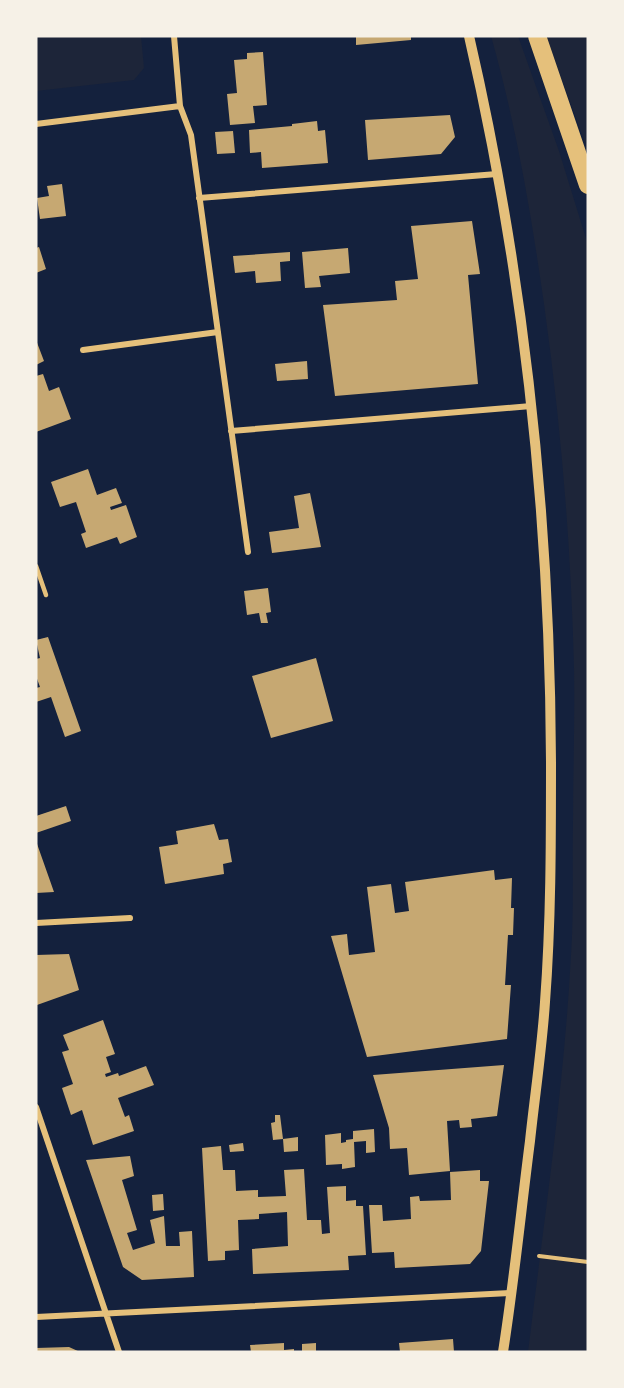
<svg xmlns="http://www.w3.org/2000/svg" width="624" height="1388" font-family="Georgia,serif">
	<rect width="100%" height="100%" fill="#14213d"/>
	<path fill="#1d2539" d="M36,36H141L144,68L134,80L36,91Z
		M491,36H518L559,151L588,245V1352H528C544,1221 564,1087 571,955C574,910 572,866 573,822C573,770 575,720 574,668C571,546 561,425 544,304C531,213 516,124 491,36Z
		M546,36H588V151Z"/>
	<path fill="#c6a872" d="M356,36H411V40L356,45Z
		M263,52L267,105L253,106L255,123L230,125L227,94L237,93L234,60L247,59V53Z
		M450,115L455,137L441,154L368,160L365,120Z
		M317,121L318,131L325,130L328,163L262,168L261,152L250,153L249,130L292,126V124Z
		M233,131L235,153L217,154L215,132Z
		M62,184L66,216L40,219L37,198L49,196L47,186Z
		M472,221L480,274L468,275L478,384L335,396L323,305L397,300L395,281L418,279L411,226Z
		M39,247L46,269L36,273V248Z
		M348,248L350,273L319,276L321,287L305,288L302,252Z
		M290,252V261L280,262L281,281L256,283L255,271L235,273L233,256Z
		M36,340L44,361L36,365Z
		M307,361L308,379L277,381L275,364Z
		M43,374L49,391L59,387L71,419L36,432V376Z
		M88,469L97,495L116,488L122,503L110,507L111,510L126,505L137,537L120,544L117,537L86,548L81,534L86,532L76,502L60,507L51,482Z
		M310,493L321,547L272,553L269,532L299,528L294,496Z
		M268,588L271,612L266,613L268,623H261L259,613L247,615L244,591Z
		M48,637L81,731L65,737L51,697L36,702V688L40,687L36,676V659L40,658L36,640Z
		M316,658L333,721L271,738L252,676Z
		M66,806L71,821L36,833V816Z
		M214,824L219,840L228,839L232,862L223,864L224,874L165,884L159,847L178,844L176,831Z
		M36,841L54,892L36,893Z
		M494,870L495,880L512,878L511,908H514L513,935H508L505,985H511L507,1039L367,1057L331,936L347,934L349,955L375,952L367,887L391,884L395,913L409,911L405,882Z
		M69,954L79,990L37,1005L36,955Z
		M103,1020L115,1054L106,1057L111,1072L105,1074L106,1077L118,1073L119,1076L146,1066L154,1085L118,1098L125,1117L129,1115L134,1131L93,1145L82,1110L71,1115L62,1088L73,1084L62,1052L69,1050L63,1035Z
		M504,1065L497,1116L471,1119L472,1127L460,1128L459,1120L447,1121L450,1171L409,1175L407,1148L390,1149L389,1128L373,1075Z
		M275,1115H280L283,1139L273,1140L271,1123L275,1122Z
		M374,1129L375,1152L366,1153V1141L354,1142L355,1167L342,1169V1164L326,1165L325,1135L341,1133V1143L346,1142V1140L353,1139V1131Z
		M298,1137V1151L284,1152L283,1139Z
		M243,1143L244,1151L230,1152L229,1145Z
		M221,1146L223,1170H235L236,1191L258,1190V1197L286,1196L284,1170L304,1169L307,1220H321L322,1234L330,1233L327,1187L346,1186V1201L356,1200V1206H363L366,1255L348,1256L349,1270L253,1274L252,1249L288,1246L287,1212L259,1214V1219L238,1220L239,1250L225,1251V1260L208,1261L202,1148Z
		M130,1156L134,1176L122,1180L137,1230L127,1233L133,1250L155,1243L150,1220L164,1216L166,1246H180L179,1232L192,1231L194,1277L142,1280L123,1267L86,1160Z
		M480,1170V1181H489L481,1251L470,1264L395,1268L394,1252L372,1253L369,1205H382L383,1221L411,1219L410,1197L419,1196L420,1201L451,1200L450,1172Z
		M163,1194L164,1210L153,1211L152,1195Z
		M453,1339L454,1352H400L399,1343Z
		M284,1343V1350L294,1349V1352H251L250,1345Z
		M316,1343V1352H302V1344Z
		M69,1347L80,1352H36V1348Z"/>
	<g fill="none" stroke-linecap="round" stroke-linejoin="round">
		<path stroke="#e5c07b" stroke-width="4" d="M539,1256L588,1262"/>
		<path stroke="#e5c07b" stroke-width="4.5" d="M36,566L46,595"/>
		<path stroke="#e5c07b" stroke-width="6" d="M174,36L180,106L191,135L248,552
			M36,124L180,106
			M199,198L497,174
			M83,350L218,332
			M231,431L531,406
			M36,923L130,918
			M36,1107L119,1352
			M36,1317L512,1293"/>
		<path stroke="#e5c07b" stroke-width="10" d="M469,36C524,274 550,518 551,762C551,842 551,922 545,1002C542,1048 535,1094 530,1141C521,1211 514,1282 503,1352"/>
		<path stroke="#e5c07b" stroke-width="18" d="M537,36L588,185"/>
	</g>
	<rect width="624" height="1388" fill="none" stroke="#f6f1e7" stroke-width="75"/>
</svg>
